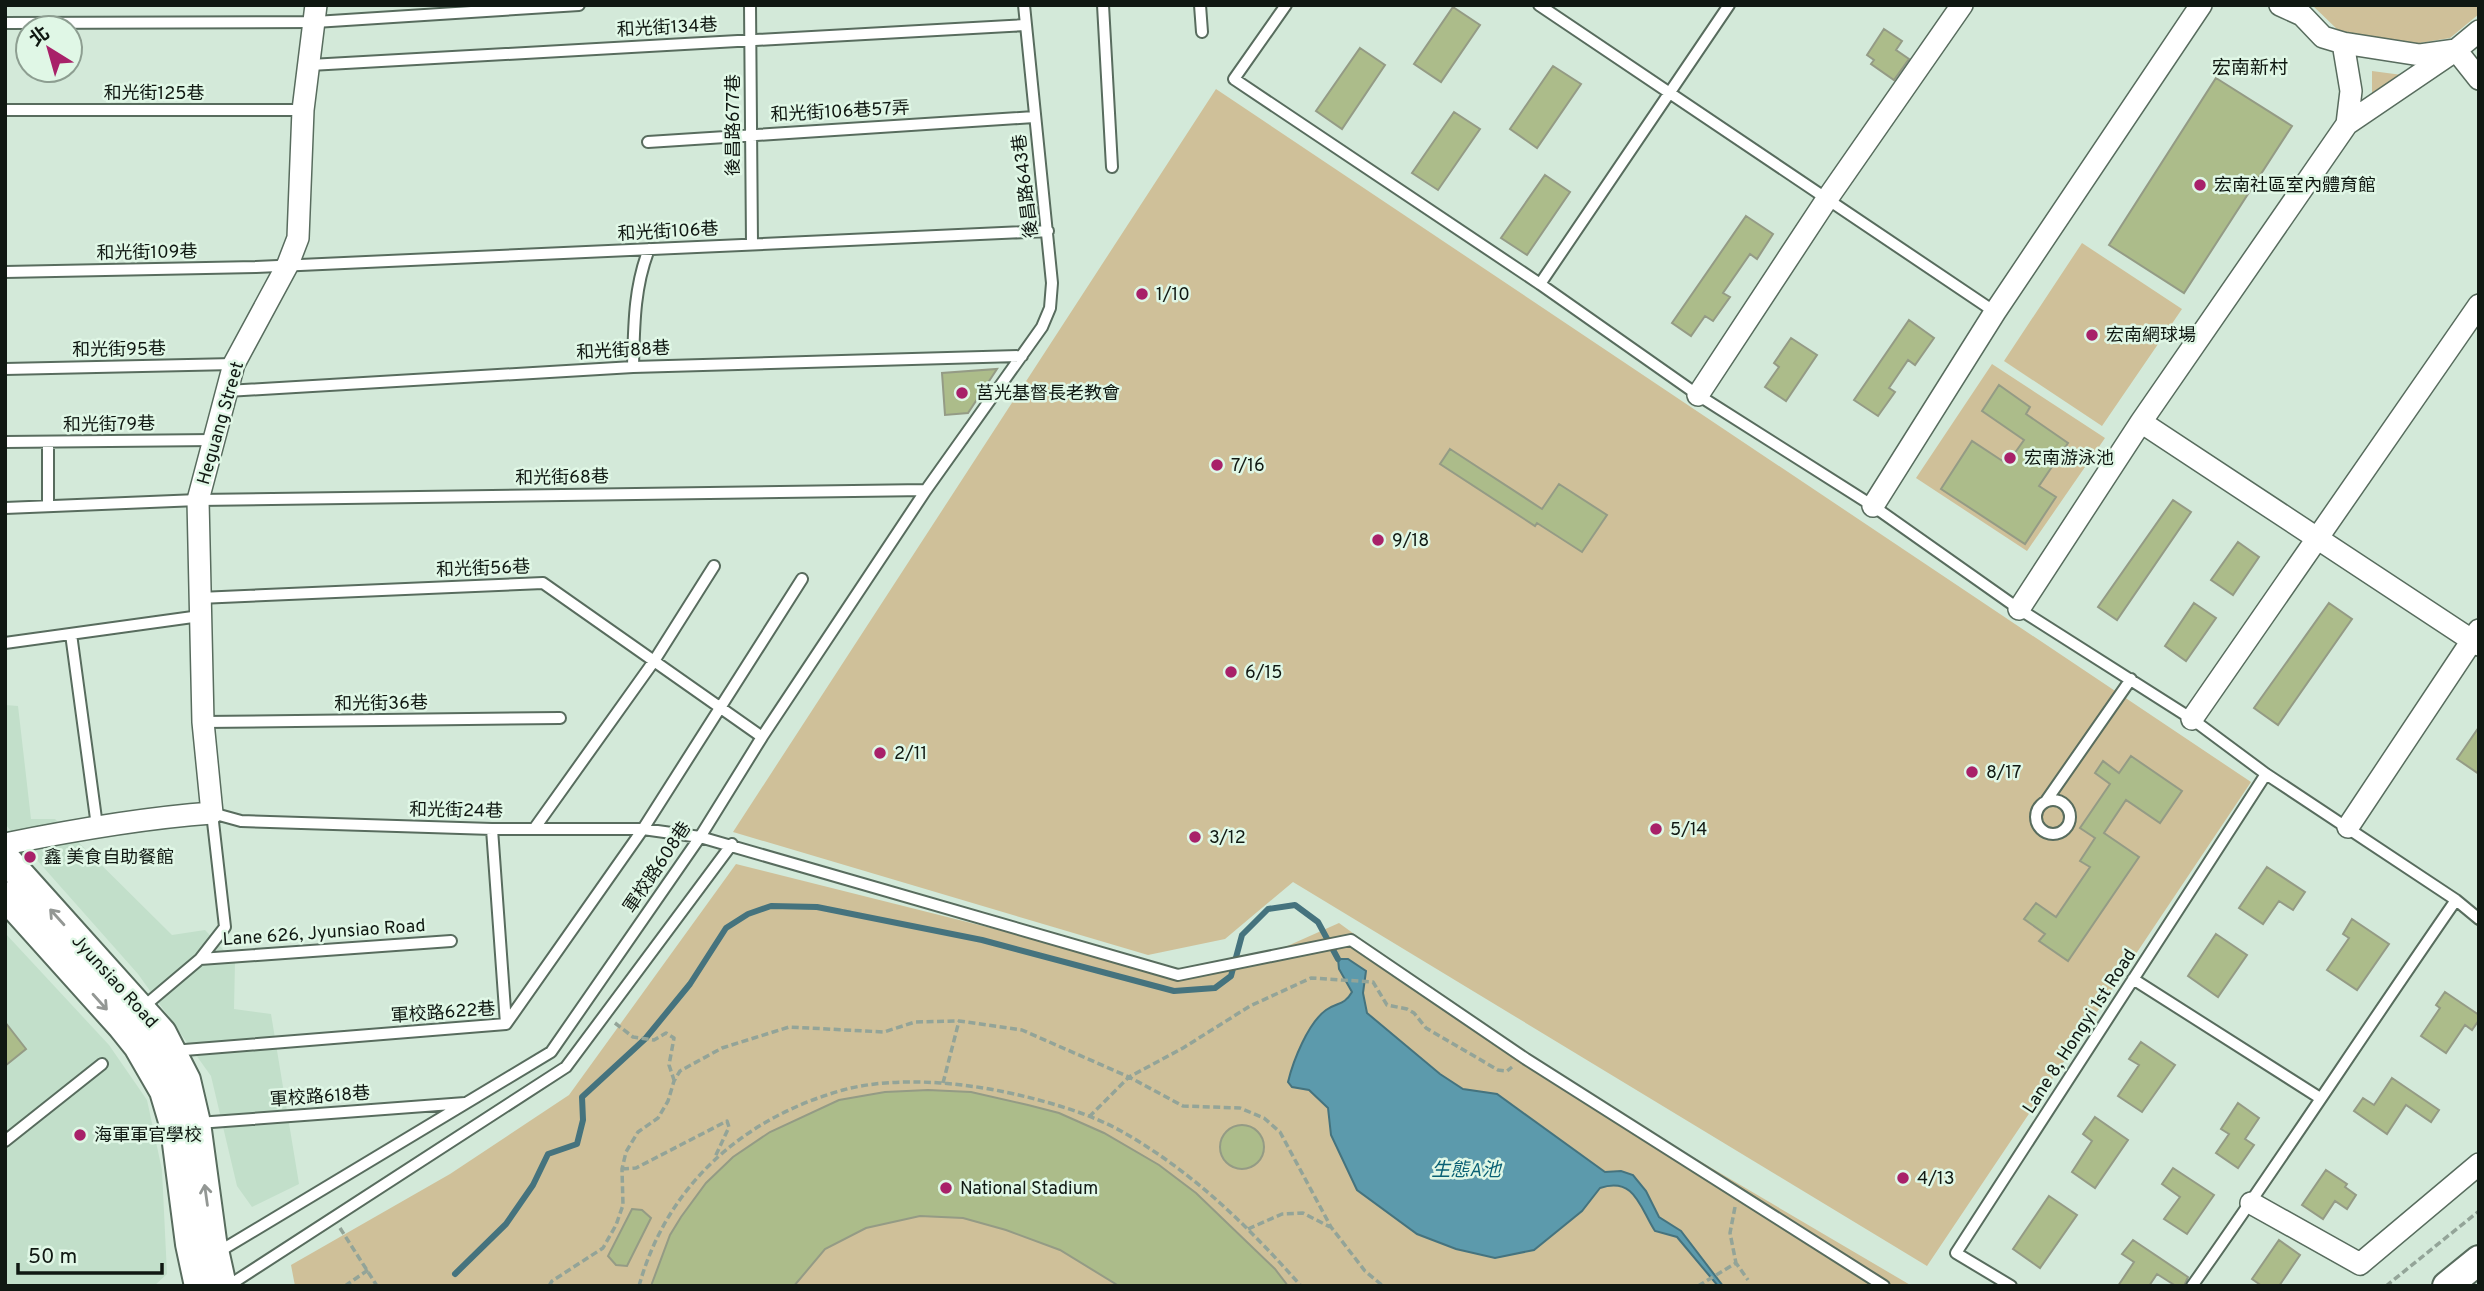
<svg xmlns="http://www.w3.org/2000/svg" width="2484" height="1291" font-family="Overpass,'Noto Sans TC',sans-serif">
	<rect width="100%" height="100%" fill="#d3e9d9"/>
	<path fill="#c2dfca" d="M5,705L18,706L31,819H55L172,935L205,930L235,962L234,1009L271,1014L299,1184L252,1207L237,1186L211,1076L138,974L5,824Z
		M5,933L109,1045L147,1100L162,1170L167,1274L154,1286H5Z"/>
	<path fill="#cfc099" d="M2312,5H2479V14L2450,38L2414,44L2339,31Z
		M2372,71L2402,75L2372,98Z
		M1216,89L2251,782L1927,1266L1293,882L1225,939L1148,955L733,832Z
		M2082,243L2182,309L2102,426L2004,361Z
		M1992,364L2105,438L2027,551L1916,478Z
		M736,864L1178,975L1267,955L1339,923L1526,1059L1912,1286H295L291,1265L450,1174L569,1095Z"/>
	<path fill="#5c9aac" stroke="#45737e" stroke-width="2" d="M1338,959H1348L1366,971L1363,993L1367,1013L1440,1074L1463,1089L1497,1094L1605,1172L1621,1171L1633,1175L1646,1191L1659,1217L1681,1231L1723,1286H1718L1677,1237L1655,1231C1640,1208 1635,1176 1600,1188L1582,1211L1534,1250L1495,1258L1456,1249L1417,1234L1357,1190L1331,1135L1328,1108L1309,1090L1292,1087L1288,1082C1293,1061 1308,1023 1326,1010C1337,1002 1344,1006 1352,992L1339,969Z"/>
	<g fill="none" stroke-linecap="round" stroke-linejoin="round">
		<path stroke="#45737e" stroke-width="6" d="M455,1274L506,1224L533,1185L548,1154L577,1144L583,1120L582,1097L645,1039L690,984L726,928L748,914L771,906L817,907L982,940L1174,991L1215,988L1231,976L1242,935L1268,909L1295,905L1318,922L1338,959"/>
	</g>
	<path fill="#acbc8a" stroke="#949b85" stroke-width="2" d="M1453,7L1480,25L1441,82L1414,64Z
		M1884,29L1902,41L1896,50L1909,59L1894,80L1871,64L1874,60L1867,55Z
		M1360,48L1385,65L1342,129L1316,111Z
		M1553,66L1581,84L1537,148L1510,129Z
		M2216,78L2292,126L2184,293L2109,245Z
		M1454,112L1480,129L1438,190L1412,173Z
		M1545,175L1570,192L1527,255L1501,238Z
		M1746,216L1773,234L1757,259L1750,254L1723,293L1730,297L1713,321L1705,316L1691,336L1672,323Z
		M1909,320L1934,338L1915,365L1908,360L1889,388L1895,392L1878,416L1854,400Z
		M1791,338L1817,355L1786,401L1765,387L1779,367L1774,363Z
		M997,369L968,413L945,415L942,373Z
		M1999,385L2030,407L2026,414L2068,443L2039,486L2056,497L2025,544L1941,489L1972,441L2007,464L2024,440L1982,411Z
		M1450,449L1542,509L1559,484L1607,515L1582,552L1537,523L1535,526L1440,464Z
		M2173,500L2191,512L2117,620L2098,607Z
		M2238,542L2259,557L2233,595L2211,580Z
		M2194,603L2216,618L2186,661L2165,646Z
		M2329,603L2352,619L2278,725L2254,708Z
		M2479,727V774L2457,759Z
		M2131,756L2182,791L2160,823L2126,800L2104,833L2139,857L2068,961L2039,941L2045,934L2024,919L2036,903L2056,917L2090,867L2080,861L2095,838L2080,828L2110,784L2095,773L2103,761L2119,773Z
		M2267,867L2305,892L2293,910L2279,901L2263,924L2239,908Z
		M2352,919L2389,944L2357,990L2327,970L2349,938L2343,934Z
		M2216,934L2247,955L2218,997L2188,976Z
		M2445,992L2479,1015V1020L2472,1030L2465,1025L2446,1053L2421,1036L2440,1008L2436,1005Z
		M5,1022L26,1049L5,1066Z
		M2141,1042L2175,1065L2142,1112L2118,1096L2139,1065L2129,1059Z
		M2392,1078L2439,1110L2431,1122L2406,1105L2387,1134L2354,1111L2363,1098L2374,1105Z
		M928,1090L971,1092L1028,1105L1059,1113L1104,1133L1159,1165L1196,1193L1275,1269L1288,1286H1119L1060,1250L1006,1230L963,1218L920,1216L866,1228L825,1249L794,1286H651L670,1235L681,1217L706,1183L733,1157L770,1132L839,1100L885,1092Z
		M2238,1103L2259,1118L2245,1139L2254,1145L2238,1168L2216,1153L2229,1134L2221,1129Z
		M2095,1117L2128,1140L2095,1188L2072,1172L2092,1141L2083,1134Z
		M1220 1147a22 22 0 1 1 44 0a22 22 0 1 1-44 0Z
		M2173,1168L2214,1195L2187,1234L2164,1219L2180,1197L2162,1184Z
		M2326,1170L2347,1184L2345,1187L2356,1195L2347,1209L2335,1201L2323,1219L2302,1205Z
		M2049,1196L2077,1215L2040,1268L2013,1249Z
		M632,1209L642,1210L651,1218L627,1266L616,1265L608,1256Z
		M2133,1240L2188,1277L2184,1286H2176L2157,1274L2149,1286H2118L2134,1262L2122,1254Z
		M2279,1240L2300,1255L2279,1286H2262L2252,1279Z"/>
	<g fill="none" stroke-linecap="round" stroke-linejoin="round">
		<defs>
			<path id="service" d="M750,5L752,244
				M1103,5L1112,167
				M1200,5L1202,32
				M1286,5L1234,79L1540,284L1698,395L1873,506L2019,609L2192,719L2266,774L2456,900L2479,919
				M1539,5L1995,312
				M5,23L315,22L579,5
				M310,65L1025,25
				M5,110H303
				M648,142L1034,117
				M5,272L256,267L1048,231
				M1540,284L1729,5
				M633,367C634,326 634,287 649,249
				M5,369L234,364
				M227,391L633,367L1022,356
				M5,442L214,440
				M48,442V506
				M5,508L198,500L926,490
				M199,598L543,583L762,737
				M71,634L97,826
				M5,643L200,616
				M203,722L560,718
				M2036 817a17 17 0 1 1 34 0a17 17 0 1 1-34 0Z
				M2046,801L2131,679
				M492,829L506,1024
				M534,829L654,661L714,566
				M200,959L451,941
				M2133,979L2320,1098
				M142,1008L200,959L225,927L212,813L241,821L492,829H643L700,837L1178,975L1351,940L1526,1059L1884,1286
				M172,1051L506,1024L643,829L802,579
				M198,1123L465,1103
				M5,1141L102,1064
				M215,1254L551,1052L700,837L762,737L926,490L1042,327L1050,308L1052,283L1024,5
				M228,1286L566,1067L732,844
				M2011,1286L1956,1253L2266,774
				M2192,1286C2282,1159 2367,1028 2456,900"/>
			<path id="minor" d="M2280,5L2302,15L2323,37L2343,43L2420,55L2456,50L2479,31
				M2347,124L2456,50L2479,79
				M1698,395L1827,199L1962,5
				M2141,422L2479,645
				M1873,506L1995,312L2201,5
				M2019,609L2141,422L2347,124L2351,91L2343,43
				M2192,719L2479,305
				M2348,827L2479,630
				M5,844C74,830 142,818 212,813L203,722L198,500L234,364L288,264L298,238L303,110L316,5
				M2251,1203L2360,1264L2479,1164"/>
			<path id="tertiary" d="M5,858L162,1033L186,1080L196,1123L212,1241L222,1286
				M5,896L122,1026L138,1046L164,1091L175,1128L190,1244L199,1286
				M2447,1286L2479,1260"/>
		</defs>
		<use href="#service" stroke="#586c5e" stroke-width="14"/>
		<use href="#minor" stroke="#586c5e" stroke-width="24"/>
		<use href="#tertiary" stroke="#586c5e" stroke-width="32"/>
		<path stroke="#93a498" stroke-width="3.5" stroke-dasharray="7 3.5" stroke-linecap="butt" d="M615,1023L633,1037L654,1040L666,1033L674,1038L669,1065L674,1080
			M943,1083L959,1021
			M1089,1117L1129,1077L1183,1048L1250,1006L1311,978L1373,982L1387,1005L1407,1009L1414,1013L1426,1028L1498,1070L1507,1071L1512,1067
			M622,1169L636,1168L727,1121L729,1127L715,1157
			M1735,1207L1730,1233L1736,1263
			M340,1228L377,1286
			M1248,1229L1282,1214L1303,1213L1330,1227
			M345,1286L368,1270
			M549,1286L552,1281L603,1248L616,1225L623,1205L622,1169L626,1152L638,1132L658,1118L668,1101L674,1081L680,1071L722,1048L789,1027L884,1032L915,1022L959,1021L1022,1030L1129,1077L1183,1106L1240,1108L1264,1118L1280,1132L1331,1227L1365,1271L1383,1286
			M639,1286C667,1185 743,1118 843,1090C898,1075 972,1083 1027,1097C1059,1105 1092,1115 1121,1131C1192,1171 1248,1226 1301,1286
			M1698,1286L1736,1263L1748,1280
			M2386,1286L2479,1211"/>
		<use href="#service" stroke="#fff" stroke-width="10"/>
		<use href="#minor" stroke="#fff" stroke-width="21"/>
		<use href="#tertiary" stroke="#fff" stroke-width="28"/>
	</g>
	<defs><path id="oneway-shaft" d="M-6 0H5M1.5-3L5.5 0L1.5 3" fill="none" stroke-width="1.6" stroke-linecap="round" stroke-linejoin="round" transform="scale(1.75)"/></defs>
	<g stroke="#939794">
		<use href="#oneway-shaft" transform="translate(57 917) rotate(-132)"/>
		<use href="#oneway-shaft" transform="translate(100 1002) rotate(48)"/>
		<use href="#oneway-shaft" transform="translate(206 1195) rotate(-98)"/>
	</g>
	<g fill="#a82169" stroke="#e0f7e6" stroke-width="2.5">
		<circle cx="2200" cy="185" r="7"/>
		<circle cx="1142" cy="294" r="7"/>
		<circle cx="2092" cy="335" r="7"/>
		<circle cx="962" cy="393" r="7"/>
		<circle cx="2010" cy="458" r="7"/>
		<circle cx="1217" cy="465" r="7"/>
		<circle cx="1378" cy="540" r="7"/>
		<circle cx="1231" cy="672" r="7"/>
		<circle cx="880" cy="753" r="7"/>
		<circle cx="1972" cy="772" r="7"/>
		<circle cx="1656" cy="829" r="7"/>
		<circle cx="1195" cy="837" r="7"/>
		<circle cx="30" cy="857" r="7"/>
		<circle cx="80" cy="1135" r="7"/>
		<circle cx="1903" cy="1178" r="7"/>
		<circle cx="946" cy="1188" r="7"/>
	</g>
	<g text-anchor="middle" stroke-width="5" stroke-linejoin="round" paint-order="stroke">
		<g font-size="18" fill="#101812" stroke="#e0f7e6">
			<text transform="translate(667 27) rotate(-3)" y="6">和光街134巷</text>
			<text x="154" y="99">和光街125巷</text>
			<text transform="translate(840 111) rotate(-3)" y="6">和光街106巷57弄</text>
			<text transform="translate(733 125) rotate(-90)" y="6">後昌路677巷</text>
			<text transform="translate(1025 186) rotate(-97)" y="6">後昌路643巷</text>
			<text transform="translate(668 231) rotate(-3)" y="6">和光街106巷</text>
			<text transform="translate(147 252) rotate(-1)" y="6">和光街109巷</text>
			<text transform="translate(119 349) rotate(-1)" y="6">和光街95巷</text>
			<text transform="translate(623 350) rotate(-3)" y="6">和光街88巷</text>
			<text transform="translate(220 423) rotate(-74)" y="6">Heguang Street</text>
			<text transform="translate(109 424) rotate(-1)" y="6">和光街79巷</text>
			<text transform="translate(562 477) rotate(-1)" y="6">和光街68巷</text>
			<text transform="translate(483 568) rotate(-2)" y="6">和光街56巷</text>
			<text transform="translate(381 703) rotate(-1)" y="6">和光街36巷</text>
			<text transform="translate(456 810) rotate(1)" y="6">和光街24巷</text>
			<text transform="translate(657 867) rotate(-56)" y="6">軍校路608巷</text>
			<text transform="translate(324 932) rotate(-4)" y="6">Lane 626, Jyunsiao Road</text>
			<text transform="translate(115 981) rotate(48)" y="6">Jyunsiao Road</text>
			<text transform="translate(443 1012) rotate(-4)" y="6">軍校路622巷</text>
			<text transform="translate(2079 1031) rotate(-57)" y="6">Lane 8, Hongyi 1st Road</text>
			<text transform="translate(320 1096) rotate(-4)" y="6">軍校路618巷</text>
		</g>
		<g font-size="18" fill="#101812" stroke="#e0f7e6" text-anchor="start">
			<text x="2214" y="191">宏南社區室內體育館</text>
			<text x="1156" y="300">1/10</text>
			<text x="2106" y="341">宏南網球場</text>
			<text x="976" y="399">莒光基督長老教會</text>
			<text x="2024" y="464">宏南游泳池</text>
			<text x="1231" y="471">7/16</text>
			<text x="1392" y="546">9/18</text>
			<text x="1245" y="678">6/15</text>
			<text x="894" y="759">2/11</text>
			<text x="1986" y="778">8/17</text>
			<text x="1670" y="835">5/14</text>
			<text x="1209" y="843">3/12</text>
			<text x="44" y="863">鑫 美食自助餐館</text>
			<text x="94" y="1141">海軍軍官學校</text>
			<text x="1917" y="1184">4/13</text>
			<text x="960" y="1194">National Stadium</text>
		</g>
		<g font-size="19" fill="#101812" stroke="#e0f7e6">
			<text x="2250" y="74">宏南新村</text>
		</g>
		<g font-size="19" font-style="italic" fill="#086074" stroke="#e0f7e6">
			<text x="1466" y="1176">生態A池</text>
		</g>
	</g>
	<rect width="2484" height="1291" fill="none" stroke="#101812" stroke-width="14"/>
	<g transform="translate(49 49) rotate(323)"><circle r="33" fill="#e0f7e6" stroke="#8d9e91" stroke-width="2"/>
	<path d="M0-5L12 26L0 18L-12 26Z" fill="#a82169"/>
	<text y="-10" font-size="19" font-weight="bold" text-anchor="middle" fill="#101812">北</text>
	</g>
	<path d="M18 1263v10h144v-10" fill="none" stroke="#101812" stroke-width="3.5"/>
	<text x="28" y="1263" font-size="21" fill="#101812" stroke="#e0f7e6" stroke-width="5" paint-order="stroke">50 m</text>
</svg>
